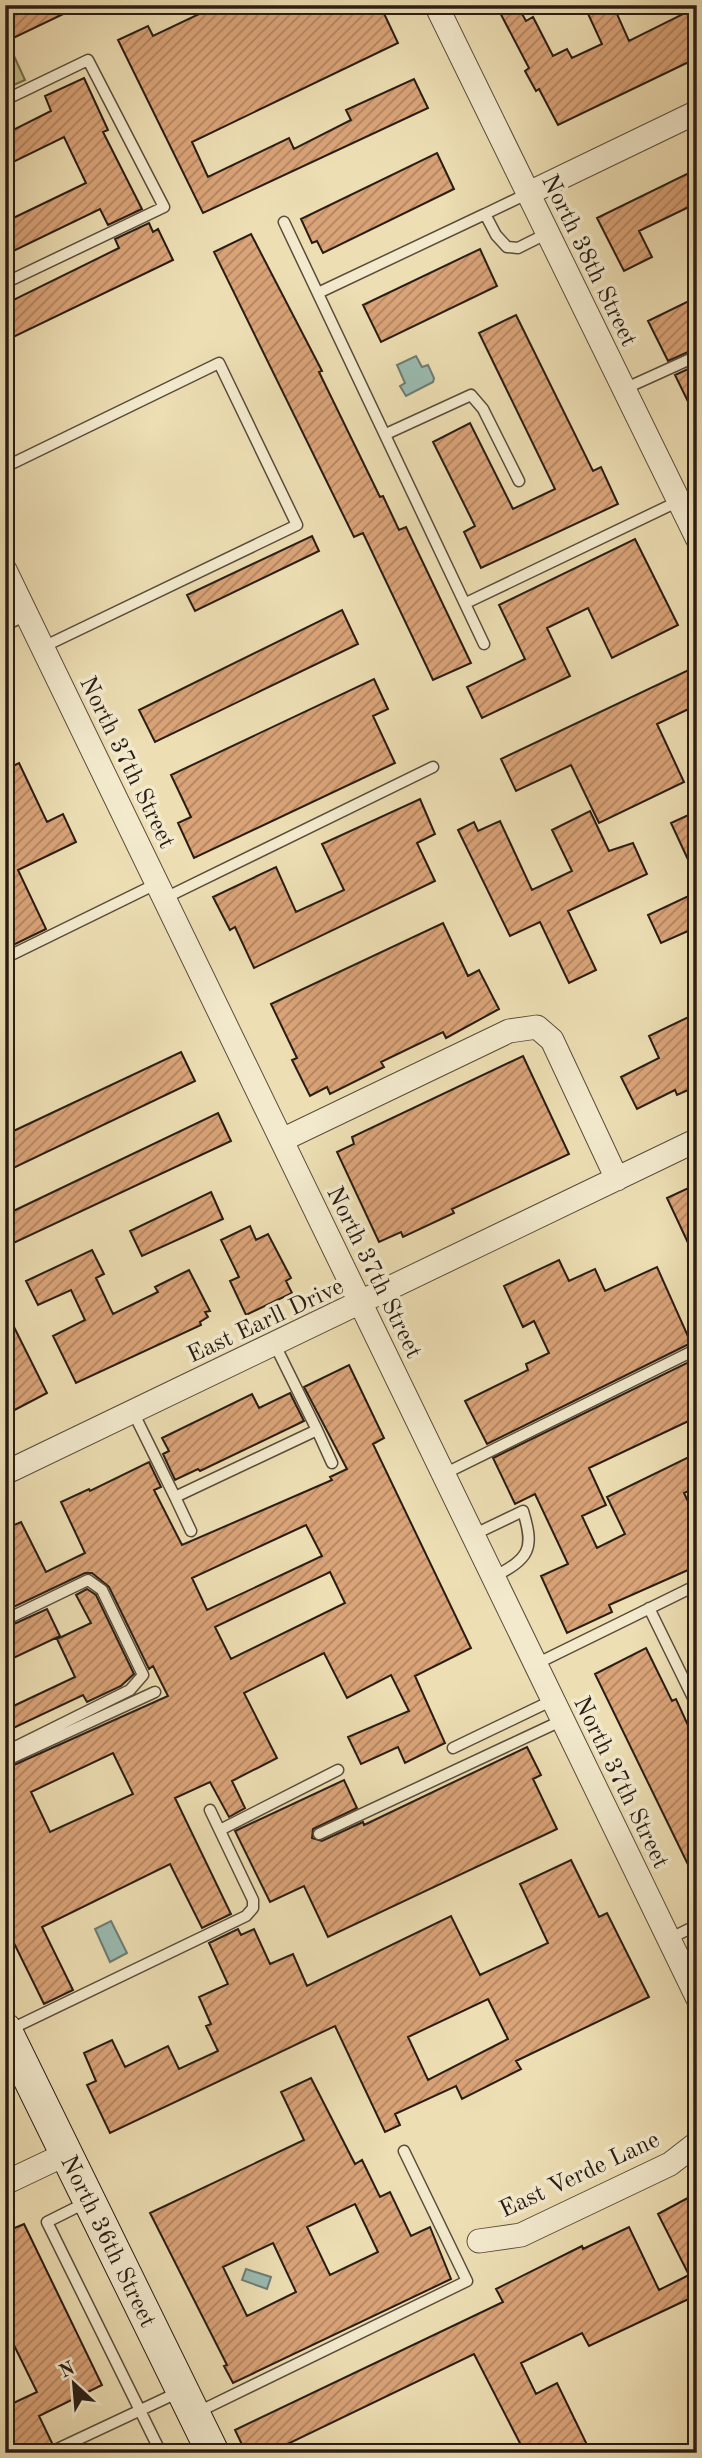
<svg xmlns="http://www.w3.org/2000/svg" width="702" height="2458" font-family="'Old Standard TT',serif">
	<defs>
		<pattern id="building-hatch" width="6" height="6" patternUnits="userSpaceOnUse" patternTransform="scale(1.75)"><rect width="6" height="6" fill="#daa378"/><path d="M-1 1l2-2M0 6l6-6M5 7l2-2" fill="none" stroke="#b18461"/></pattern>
	</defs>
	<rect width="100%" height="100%" fill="#eddeb3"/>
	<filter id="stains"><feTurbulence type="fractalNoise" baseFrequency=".00286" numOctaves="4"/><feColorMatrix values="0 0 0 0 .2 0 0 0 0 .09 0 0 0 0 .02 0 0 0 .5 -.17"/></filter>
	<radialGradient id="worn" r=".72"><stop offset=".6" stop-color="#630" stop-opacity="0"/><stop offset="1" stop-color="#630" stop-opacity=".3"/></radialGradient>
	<path fill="#c0bf87" stroke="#746e4e" stroke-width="2" d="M14,56L25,80L5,89V60Z"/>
	<path fill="#9abbb1" stroke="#6d7c73" stroke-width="2" d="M416,356L422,367L428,365L434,378L433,382L406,396L400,386L405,383L397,365Z
		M111,1921L127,1953L110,1962L95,1929Z
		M246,2269L271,2277L267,2289L242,2280Z"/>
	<path fill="url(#building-hatch)" stroke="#291d15" stroke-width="2" fill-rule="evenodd" d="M5,5H82L5,42Z
		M218,5H380L398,43L192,142L208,177L289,138L294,149L351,120L346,110L414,79L428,108L203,213L118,40L148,26L153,36Z
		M496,5H517L526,21L533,17L553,56L567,49L572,58L602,44L584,5H613L629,41L697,7V58L558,125L539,89L536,91L525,71L529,68Z
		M84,78L108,130L103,132L142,209L108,225L100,209L5,255V222L86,183L64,137L5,166V134L51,111L45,96Z
		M437,153L454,189L323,253L317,241L312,243L301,219Z
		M697,169V203L639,231L652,257L624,271L597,218Z
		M149,223L153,232L158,229L173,260L5,341V304L119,248L115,239Z
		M251,234L322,371L319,372L380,497L383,496L399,530L406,527L471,663L433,680L363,533L354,537L214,252Z
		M480,249L497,286L381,342L363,305Z
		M697,297V348L668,361L648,321Z
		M516,315L593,471L601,467L618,504L481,568L464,532L475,526L433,442L470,423L513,509L555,489L479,333Z
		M697,365V420L675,375Z
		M312,536L319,551L195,611L187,595Z
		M635,539L678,625L612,658L588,608L547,628L570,676L482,718L467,687L525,659L499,605Z
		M342,610L358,644L155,742L139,710Z
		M697,666V705L657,724L684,782L599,823L571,765L516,791L501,759Z
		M374,679L388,709L373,716L395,763L194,858L178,823L191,817L171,775Z
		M19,763L47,822L63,814L76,842L18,870L46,929L5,949V770Z
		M420,799L435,834L417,843L435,881L254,968L235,927L230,930L213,897L276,867L296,912L344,890L322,844Z
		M590,811L609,851L633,843L647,874L568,911L596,970L569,983L540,922L510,936L458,830L474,822L478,831L500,821L532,890L572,871L552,830Z
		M697,811V879L671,823Z
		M697,892V927L661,943L648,915Z
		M443,923L468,976L479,970L499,1009L446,1038L443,1032L381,1062L384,1067L330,1094L327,1087L310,1096L292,1060L297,1058L271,1004Z
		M697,1013V1086L677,1095L675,1090L637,1109L621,1077L659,1058L649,1036Z
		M181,1052L195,1081L5,1172V1135Z
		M523,1056L569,1154L452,1209L454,1213L403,1237L401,1232L379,1242L337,1152L354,1144L352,1137Z
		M218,1113L231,1141L5,1247V1215Z
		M697,1184V1262L667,1198Z
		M211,1192L223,1219L142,1256L130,1231Z
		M250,1226L256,1240L268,1234L291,1278L286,1281L292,1293L246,1315L230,1281L239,1277L221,1240Z
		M92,1250L104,1274L96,1278L113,1314L158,1292L155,1287L189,1270L210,1311L205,1312L208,1317L200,1322L201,1325L76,1383L53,1336L85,1320L71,1290L38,1305L26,1281Z
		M559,1260L569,1281L595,1269L605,1291L657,1267L691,1343L487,1444L465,1401L528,1370L526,1364L549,1353L534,1321L523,1327L504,1286Z
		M5,1309L47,1393L5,1415Z
		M697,1358V1417L589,1468L606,1505L582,1516L597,1548L625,1534L607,1497L697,1453V1487L684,1493L697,1520V1566L609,1605L612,1612L567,1633L541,1576L568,1564L535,1494L515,1504L493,1458Z
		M349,1365L384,1438L373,1444L471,1648L415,1676L445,1743L405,1763L398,1747L361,1764L348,1737L409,1711L391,1675L347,1698L324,1653L244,1693L277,1758L232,1781L245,1808L229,1817L210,1782L175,1798L231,1914L202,1928L170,1864L42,1927L73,1990L44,2004L5,1925V1769L168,1696L153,1666L149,1669L109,1587L92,1573H85L5,1611V1529L21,1522L46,1572L85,1553L61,1502L89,1489L90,1491L149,1462L161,1487L154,1490L182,1545L332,1480L330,1477L347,1469L304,1387ZM306,1525L322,1556L207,1610L192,1578ZM330,1572L345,1603L231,1659L215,1627ZM113,1753L133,1794L50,1832L31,1792Z
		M290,1393L304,1421L200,1471L198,1469L175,1480L163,1454L169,1451L162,1438L252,1394L259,1408Z
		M87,1589L96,1595L134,1674L121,1686L87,1702L83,1695L5,1732V1710L75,1677L57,1639L91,1623L76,1595Z
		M47,1609L60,1636L5,1662V1628Z
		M646,1648L672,1701L676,1699L697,1745V1883L595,1674Z
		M527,1747L541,1775L533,1779L557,1829L328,1937L304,1886L270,1902L235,1831L344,1780L357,1808L313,1829L312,1838L322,1841L363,1822L364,1825Z
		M571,1860L599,1917L607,1913L649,1997L516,2061L521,2069L462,2099L456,2086L395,2114L400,2125L385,2132L335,2026L110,2133L87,2085L96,2081L84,2053L112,2040L125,2067L168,2046L179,2069L218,2051L206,2026L211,2024L199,1997L228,1984L209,1943L238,1929L241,1935L254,1929L270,1964L293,1954L307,1986L451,1916L480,1975L548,1943L520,1884ZM488,1999L508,2039L428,2080L408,2037Z
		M311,2078L355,2164L362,2160L380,2197L390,2192L411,2236L430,2227L451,2279L233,2383L224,2366L227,2365L150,2213L304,2140L281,2092ZM355,2204L378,2252L330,2275L307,2227ZM273,2243L296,2292L247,2316L223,2267Z
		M697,2193V2295L589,2346L582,2333L521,2363L536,2394L557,2383L591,2453H525L474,2354L269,2453H246L235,2430L503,2302L496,2289L582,2246L583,2249L629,2227L659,2290L689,2275L658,2214Z
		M24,2224L102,2385L39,2416L52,2443L41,2453H5V2407L37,2392L5,2327V2232Z"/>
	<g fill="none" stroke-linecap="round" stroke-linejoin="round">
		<defs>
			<path id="service" d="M5,100L88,60L164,207L5,283
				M529,193L485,214L496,235L507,247L518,248L548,233
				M284,222L484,644
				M318,293L485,214
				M624,389L697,356
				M386,434L471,395L483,409L519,481
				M5,467L219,363L297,525L43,647
				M466,603L679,501
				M5,625L27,615
				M165,898L433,767
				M5,958L158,883
				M133,1412L175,1497L317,1430L275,1345
				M317,1430L332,1463
				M444,1474L697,1349
				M175,1497L191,1531
				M473,1535L523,1511C535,1550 529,1558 494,1577
				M649,1608L697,1706
				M5,1620L88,1580L102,1590L143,1675L130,1690L5,1752
				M536,1664L697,1585
				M453,1748L553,1700
				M5,1761L155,1692
				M220,1830L338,1770
				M319,1834L563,1720
				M669,1939L697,1925
				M9,2030L246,1916L253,1908V1900L210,1810
				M87,2202L47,2222L161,2453
				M196,2413L467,2281L404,2151
				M49,2453L179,2392"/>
			<path id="minor" d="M436,5L697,538
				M529,193L697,112
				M5,570L697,1997
				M282,1140L509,1031L537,1027L552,1040L617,1179
				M5,1473L697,1140
				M5,2183L66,2154
				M479,2241L521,2235L670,2164L697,2143"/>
			<path id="secondary" d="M5,2029L213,2453"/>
		</defs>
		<use href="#service" stroke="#5a4d3c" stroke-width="13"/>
		<use href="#minor" stroke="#5a4d3c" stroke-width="25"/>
		<use href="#secondary" stroke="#291d15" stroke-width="34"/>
		<use href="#service" stroke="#f3eace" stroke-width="10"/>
		<use href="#minor" stroke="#f3eace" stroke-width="23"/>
		<use href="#secondary" stroke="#f3eace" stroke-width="32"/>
	</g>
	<g text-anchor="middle" stroke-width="7" stroke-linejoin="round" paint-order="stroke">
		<g font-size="24" fill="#291d15" stroke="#f3eace">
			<text transform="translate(590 260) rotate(64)" y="8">North 38th Street</text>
			<text transform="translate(128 762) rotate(64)" y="8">North 37th Street</text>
			<text transform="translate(375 1272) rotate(64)" y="8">North 37th Street</text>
			<text transform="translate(265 1320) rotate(-25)" y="8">East Earll Drive</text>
			<text transform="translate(622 1782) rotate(64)" y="8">North 37th Street</text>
			<text transform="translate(579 2174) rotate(-25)" y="8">East Verde Lane</text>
			<text transform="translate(109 2241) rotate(64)" y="8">North 36th Street</text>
		</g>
	</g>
	<rect width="702" height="2458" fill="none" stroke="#eddeb3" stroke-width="28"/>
	<rect x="7" y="7" width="688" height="2444" fill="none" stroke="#291d15" stroke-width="3.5"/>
	<rect x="14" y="14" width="674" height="2430" fill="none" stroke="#291d15" stroke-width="2"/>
	<g transform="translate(74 2384) rotate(334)" stroke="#f3eace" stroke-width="5" paint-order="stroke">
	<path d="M0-5L12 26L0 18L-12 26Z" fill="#291d15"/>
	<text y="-10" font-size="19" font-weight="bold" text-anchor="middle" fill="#291d15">N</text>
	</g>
	<rect width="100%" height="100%" filter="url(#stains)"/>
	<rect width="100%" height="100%" fill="url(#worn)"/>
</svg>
